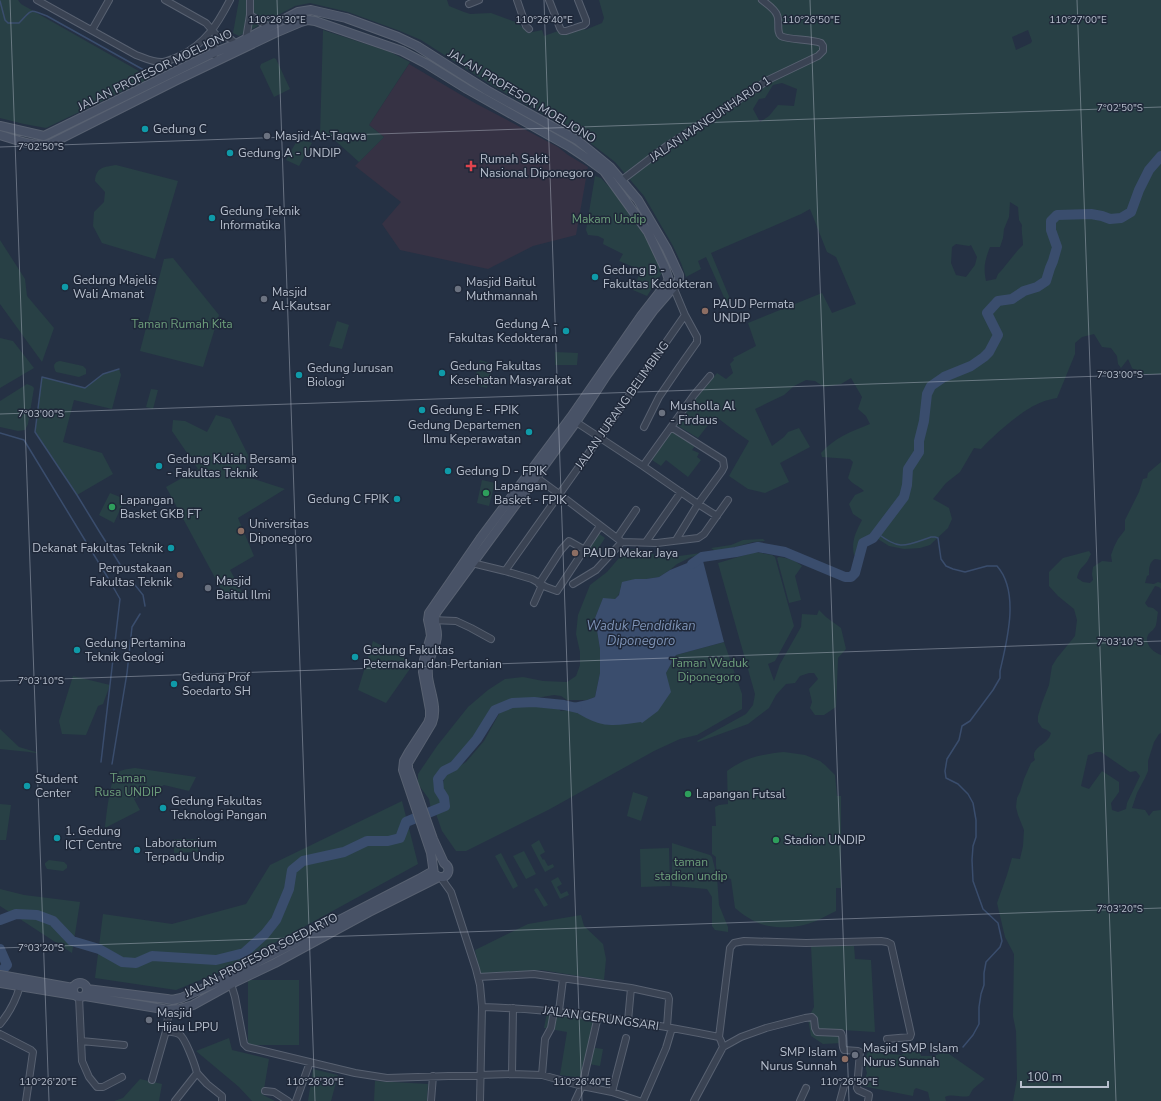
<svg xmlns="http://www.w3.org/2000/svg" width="1161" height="1101" font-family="'Nunito Sans',sans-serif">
	<rect width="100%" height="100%" fill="#253144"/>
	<path fill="#363244" d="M409,64L473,102L558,147L568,155L588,167L576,235L533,246L488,269L400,250L382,224L401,202L355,166L384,137L369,125Z"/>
	<path fill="#284045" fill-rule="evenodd" d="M0,0H18L21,4L151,78L150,79L127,89L46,128L24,124L0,118Z
		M239,0H447L449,6L464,12L470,14L491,13L518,23L528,33L542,30L544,36L558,31L560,34L584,27L585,30L602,23L604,18L599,0H1161V374H1139L1132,368L1128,359L1121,368L1118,364L1117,356L1111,348L1102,347L1094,334L1082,337L1075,343V354L1057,398C1052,399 1046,400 1042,402C1023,409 995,434 981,449L974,448L960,472L946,483L933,499L949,508L952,519L948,528L930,545L920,548L904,549L889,546L878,539L865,545L863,553L854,555C851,541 856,532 862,520L853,514L849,504L855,495L864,491C858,485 853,485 848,478L853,462L850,459L822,457L821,453C834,438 852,431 870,424L866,416L858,409L862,397L851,378L841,384L824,387L815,381L806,380L794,386L784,395L755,409L772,446L784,437L788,432L799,428L810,447L780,463L789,482L765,493L748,489L729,476L749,441L736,432L715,416L698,438L675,424L717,373L726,379L733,373L730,364L734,360L733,358L756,346L748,323L822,293L832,313L856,304L836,257L827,252L810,209L801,214L711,253L731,301L727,304L706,257L698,261L701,269L686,277L681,263L673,246L644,196L615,162L580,135L491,85L421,40L400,31L348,12L310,3L295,6L239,36L233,33ZM1028,30L1032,41L1031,43L1016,50L1012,37ZM782,83L797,89L794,106L778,105L769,116L760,122L753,109L759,99L765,98L773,85ZM1010,202L1018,207L1019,220L1022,225C1021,232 1023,238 1023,245L1018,250L1001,271L998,274L996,279L986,281C983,267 985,260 990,247H1000L1003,238L1004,229L1009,217ZM956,244L969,246L971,245L977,257L975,265L966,277L956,275L951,263L952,247Z
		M323,30L390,52L410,62L369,125L384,137L359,162L328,134L320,136Z
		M274,58L276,59L290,89L274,97L260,67L261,64Z
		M299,137L312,143L299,166L286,160Z
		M116,165L178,181L155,259L102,243L93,226L94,212L104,202L105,192L95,181C96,167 104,167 116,165Z
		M595,176L601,178L621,200L642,227L651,246L662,273L647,296L633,290L641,270L619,261L623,254L603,244L604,239L598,236L588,235L586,230Z
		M0,240L25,279L27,296L54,328L42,362L0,304Z
		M173,258L219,315L203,367L140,351L164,259Z
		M337,321L349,325L342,349L329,346Z
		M0,338L13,341L34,368L0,388Z
		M555,352L578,353L577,365H555Z
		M480,360L493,364L487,388L473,384Z
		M60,361L83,366L86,369V374L79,377L56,372C53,367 53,362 60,361Z
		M119,369L121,375L112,409L74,400L63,442L102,453L113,474L77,495L35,432L42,377L85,388L103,374Z
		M27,384L32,386L34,388L28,424L25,430L18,431L0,427V401Z
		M151,389L158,390L153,409L146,407Z
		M216,415L230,419L248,455L245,476L285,489L238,518L254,556L230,570L242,592L227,600L166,487L198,469L172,431L173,420L185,421L207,432Z
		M670,431H674L695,446L692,450L699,453L697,457L701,460L688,477L666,460L661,466L652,460Z
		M1161,462V560L1155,559C1149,562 1149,569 1149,575L1147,576L1145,583L1154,584L1158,582L1161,583V589L1159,587L1155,586L1145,603L1148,607L1153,608L1158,612C1157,616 1157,621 1156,625C1155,629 1150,632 1148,635C1144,644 1153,652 1161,655V733L1159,734L1154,742L1148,761V771L1145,778L1137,793L1132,808L1145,810L1149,816L1153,811L1161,810V1101H1013L1017,1079L1016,1031L1013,1016L1014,954L1005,937L997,903L1007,875L1012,858L1020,859L1023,846L1024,830L1018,815L1016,807L1017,798L1020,792L1024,779L1031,763L1035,760C1030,749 1043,746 1048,739C1050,737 1050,735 1051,733L1047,730L1042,728L1038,722V716L1042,703L1049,685L1052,666L1057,658L1075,636L1077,620L1074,609L1058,596L1049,586V572L1063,558L1089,551L1091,554C1089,557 1088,561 1086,563C1080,570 1080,568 1077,578L1083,582L1090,583L1093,580L1092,574L1093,567L1102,561L1112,562L1111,555L1114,547L1118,539L1125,530V520L1139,492L1143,479L1147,478L1148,473ZM1096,752H1101L1130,772L1136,771L1140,776L1127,803L1126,809L1118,812L1112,810L1111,803L1119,792V782L1102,771L1089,789L1081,786L1088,755L1092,754Z
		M482,480L495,483L489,506L477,503Z
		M110,493L125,499L114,523L99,515Z
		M598,533L605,538L591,559L584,554Z
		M763,539L765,541L753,542L717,552L711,548L731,545L743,540Z
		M633,549L650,553L661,557H672L708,552L709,554L691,557L677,564L670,570L659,577L646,579H635L621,586C621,591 619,595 615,599H603L595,618L600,649V673L595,697L587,700H567L561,696L554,695L536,698L511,700L491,707L476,736L452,762L443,769L436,778L437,794L442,803L431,809L429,799L418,784V774L437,746L468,707L488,690L505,679L523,677L543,681L567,682L576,676L580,665V652L576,634L578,615L590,585L607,572L625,551Z
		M755,552L772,555L775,557L794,626L775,661L768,664L774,681L780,664L801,627L802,614L817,615L819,610L826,617L841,628L846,649L838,658L836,707L824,715H815L810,708L812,702L809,689L818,679L814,673H809L800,676L795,683L786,684L776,695L769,708L748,724L698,742L697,741L746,714L753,705L755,694L718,563Z
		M779,557C788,558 795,560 802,566L795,576L801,600L789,603L777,558Z
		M373,641L414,663L386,703L358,690Z
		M724,642L742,694V709L697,735L680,739L654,751L550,809L466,851H456L442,831L436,814L449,808L447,796L442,788L445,775L466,762L484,741L500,712L508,707L517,706L535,705L556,707L561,711L571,709C584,717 597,723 612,725L666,673L676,655Z
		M73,676L110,685L103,704L98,706L86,735L62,734L59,721Z
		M0,729L19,747L39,753L0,749Z
		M784,752L805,755L820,761L825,765L835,775L837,796H841V888H836V911C829,914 823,918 816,921C800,928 781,929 764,925C754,922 743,915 735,908L731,879L717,875L716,865V857L712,854V826H716L715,807L719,805L728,804L727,771C744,758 763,754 784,752Z
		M135,768L196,777L189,791L164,785L134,799L140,810L105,828C106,818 110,780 116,774C121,769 129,769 135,768Z
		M633,792L648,797L641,821L627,816Z
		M402,801L418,864L227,969L176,990L95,978L103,914L172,924L246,904L270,865Z
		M0,804L11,805L6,840H0Z
		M174,839H198V852L174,853Z
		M539,840L545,852L540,855L543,860L544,859L548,866L553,864L554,867L545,872L531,845Z
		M672,843L710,855L712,857L717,877L719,905L728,927V932L715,930L712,926V897L707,889L672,886Z
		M669,848L670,886L641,887L640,849Z
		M524,851L536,874L526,879L513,856Z
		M501,853L518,886L513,889L495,856Z
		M49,860L64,862L67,865V868L63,871L47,869L45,865V863Z
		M558,877L562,884L557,887L561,894L567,891L569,895L560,899L551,881Z
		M536,888L538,889L548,905L544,907L534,890Z
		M0,889L24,895L80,902L72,953L0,906Z
		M581,915L584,926L603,944L606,959L604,980L541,970L480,974L475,950L528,924Z
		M811,946H854L855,959L871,960L875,1032L843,1030L842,1043L823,1044L811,1036L808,1019L814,1007Z
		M248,980H299V1045H248Z
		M547,1013L594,1021L589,1047L603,1049L600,1066L583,1063L581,1078L560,1075L567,1032L544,1028Z
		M229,1038L232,1050L269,1059L263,1095L275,1101H252L239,1087L196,1051Z
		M868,1052L901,1055L905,1052H918L920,1053L921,1056H934L942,1053L949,1054L985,1079L973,1089L969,1096C961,1098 952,1093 945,1097L946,1101H930L928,1092L916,1088L914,1090L913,1096L862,1086L867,1073L865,1066V1058Z
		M313,1069L338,1075L331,1101H308Z
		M140,1079L162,1084L159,1101H114L123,1098Z
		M375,1081L428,1084L427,1101H374Z"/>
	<path fill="#3a4d6d" d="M702,557L724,642L676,655L666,673L671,692L658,711L642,723L641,722C632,723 622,725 613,725C595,726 578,713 564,705L587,700L595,697L600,673V649L595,618L603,598L615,599L619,595L622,582L635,579H646L659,577L670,570Z"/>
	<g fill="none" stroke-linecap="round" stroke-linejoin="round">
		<path stroke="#3a4d6d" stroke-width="1.5" d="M0,1L5,20L8,23H19C32,10 28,8 47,16L151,74
			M119,369L103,374L85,388L42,377L35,432L77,495L99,531L121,566
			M0,433L24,440L108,578L120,599L101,762
			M877,533C900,551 905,546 931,537H935L938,538L941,559L946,566L953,569L965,572L987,566H997C1020,592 1007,641 1000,671V678L993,690L970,721L962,726L959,740L947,759L945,771L946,778L958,784L968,794L973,803L976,820V837L973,846L972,860L973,881L983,909L998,923L1002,941L1000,947L986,962L984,973V985L981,994L979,1007V1024L973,1035L963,1047
			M131,580L143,595L145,606
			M112,764L127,673L132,627L140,614"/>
		<path stroke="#3a4d6d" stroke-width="10" d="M692,564L702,557L736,552L758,547L785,552L845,577H851L855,573L863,543L873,538L904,497L907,485L908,469L919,452V441L924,421L927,394L931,386L944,377L971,366L984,357L989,352L998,335L987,313L998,301L1012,299L1024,291L1037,287L1046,281L1050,268L1053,261L1057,247L1051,230V221L1057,215L1091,214L1102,216L1110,219L1121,218L1131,212L1139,190L1149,170L1161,156
			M0,920L16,914L37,915L53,921L72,941L99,949L122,962L136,963L152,956L216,960L244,953L265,934L276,920L289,889L292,870L303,861L344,852L367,841H388L400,838L406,822L445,806L444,798L439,790L438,779L444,771L454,766L477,739L495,710L512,703L534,702L564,705L577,708
			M0,949L7,965L0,973"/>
		<defs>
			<path id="street" d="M37,0L136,55C145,58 154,63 163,62C169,61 175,58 180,56C206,43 217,25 230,0
				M165,0L206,23L219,38
				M517,0L526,26L529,29
				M549,0L560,28L562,31H566L584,25L586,23V20L578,0
				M469,4L479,0
				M250,15L269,27
				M92,30L109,0
				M246,39L250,15V0
				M214,55C210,37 227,30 237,46
				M622,180L668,145L749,93L768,80L818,56L823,51V46L821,43C811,39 787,40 781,36C776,32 780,21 777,15C775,9 767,4 762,0
				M576,422L643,466L698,504L717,516
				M644,427L659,397L678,369L697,342V337L685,315
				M671,427L723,460L724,467L722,471L698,504L676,540
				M643,466L694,395L710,376
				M533,475L559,494L622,542L657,543L698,538L704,534L728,500
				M617,538L636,510
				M646,542L681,492
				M472,563L505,571L600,437L685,315L672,284
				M505,571L532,579L546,587L557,591L600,526
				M539,584L561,550L569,541L585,550
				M573,584L596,570L622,542
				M534,603L542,585
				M431,620L456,621L471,628L491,639
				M441,878L451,892L476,969L480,985L482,1007L480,1101
				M478,977L534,974L631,988L628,1021
				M231,984L235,997L244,1044L247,1047L355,1073L387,1078L512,1074L542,1075L582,1086L612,1092L639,1101
				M631,988L668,996L669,999L667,1027
				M79,997L82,1061L89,1077L97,1087H103L122,1077
				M482,1007C562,1009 640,1021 719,1037
				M559,1011L563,979
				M0,1024C10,1012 16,1000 20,986
				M166,1031C170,1032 175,1032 179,1034C185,1037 195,1065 197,1073L175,1101
				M0,1034L31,1050L33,1052L26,1101
				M81,1041L124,1045
				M723,1047L721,1041L719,1037L730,948L734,943L744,941L806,943L881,941L887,942L891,944L911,1034L910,1037L887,1039
				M723,1047L741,1037L766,1028L805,1018L812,1017L814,1019L815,1028L817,1032L841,1033C844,1038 841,1045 844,1050L858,1051L860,1052L857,1088L858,1090L869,1095L868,1101
				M197,1073L207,1084L222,1096V1101
				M512,1074L513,1008
				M542,1075L545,1039L551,1028L554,1011
				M152,1080L166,1031L169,1010
				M265,1091L274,1092L288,1101
				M612,1092L626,1038
				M296,1101L310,1062
				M431,1101L433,1076
				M575,1101L582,1086L598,1016
				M643,1101L666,1048L672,1028
				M694,1101L723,1047
				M800,1101L806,1088
				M840,1101L844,1086"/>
			<path id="secondary" d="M0,126L44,136L213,53L236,44L298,12L311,10L346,18L398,37L417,46L488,91L577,140L610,167L638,200L667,249L679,275V281L653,311L606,376L576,422L536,477L436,613C433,623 437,626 437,635C437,644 432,652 429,661C427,666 428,672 428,677C430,692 438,708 432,723L408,763V768L433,839L444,863C450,867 450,873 444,877H439L434,874L431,853L403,770L404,761L409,752L428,723L430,717V710L423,672L424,660L431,636L430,629L428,620L429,613L480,539L571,417L641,316L669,280L665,268L648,232L604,171L585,157L570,147L467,89L425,63L402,51L315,21L308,20L301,22L275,33L177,80L50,144C36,148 14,139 0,135
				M0,975L73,988
				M73 990a7 7 0 1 1 14 0a7 7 0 1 1-14 0Z
				M0,983L74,995
				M87,989L167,999L172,1000L181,998L225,979L419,879L433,871
				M85,996L169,1010L180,1009L193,1005L231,984L275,963L369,912L439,877"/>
		</defs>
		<use href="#street" stroke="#586171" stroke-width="8"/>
		<use href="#secondary" stroke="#586171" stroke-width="10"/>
		<use href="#street" stroke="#3a4353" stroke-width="6"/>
		<use href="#secondary" stroke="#485266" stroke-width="8"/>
	</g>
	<path fill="none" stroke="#b7bfcd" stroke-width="1" stroke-opacity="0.45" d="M10,0L49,1101M277,0L315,1101M544,0L582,1101M810,0L849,1101M1077,0L1116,1101M0,147L1161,107M0,414L1161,374M0,681L1161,641M0,948L1161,908"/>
	<g fill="#0f9aa8" stroke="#1f2839" stroke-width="1.5">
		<circle cx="145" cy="129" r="4"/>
		<circle cx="230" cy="153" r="4"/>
		<circle cx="212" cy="218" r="4"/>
		<circle cx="595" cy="277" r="4"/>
		<circle cx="65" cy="287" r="4"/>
		<circle cx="566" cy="331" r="4"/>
		<circle cx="442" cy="373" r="4"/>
		<circle cx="299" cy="375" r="4"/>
		<circle cx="422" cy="410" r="4"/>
		<circle cx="529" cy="432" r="4"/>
		<circle cx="159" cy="466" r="4"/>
		<circle cx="448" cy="471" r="4"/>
		<circle cx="397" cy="499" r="4"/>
		<circle cx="171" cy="548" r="4"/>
		<circle cx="77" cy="650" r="4"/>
		<circle cx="355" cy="657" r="4"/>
		<circle cx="174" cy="684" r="4"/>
		<circle cx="27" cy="786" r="4"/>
		<circle cx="163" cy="808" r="4"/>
		<circle cx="57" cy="838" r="4"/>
		<circle cx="137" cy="850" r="4"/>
	</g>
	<g fill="#6b7280" stroke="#1f2839" stroke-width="1.5">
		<circle cx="267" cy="136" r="4"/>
		<circle cx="458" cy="289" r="4"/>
		<circle cx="264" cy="299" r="4"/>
		<circle cx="662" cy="413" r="4"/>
		<circle cx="208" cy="588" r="4"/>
		<circle cx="149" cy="1020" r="4"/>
		<circle cx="855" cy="1055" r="4"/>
	</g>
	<path fill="#e0444e" stroke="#1f2839" stroke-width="1.5" d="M469 160h4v4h4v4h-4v4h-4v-4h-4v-4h4z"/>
	<g fill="#8d6e63" stroke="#1f2839" stroke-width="1.5">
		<circle cx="705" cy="311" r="4"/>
		<circle cx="241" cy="531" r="4"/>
		<circle cx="575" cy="553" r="4"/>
		<circle cx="180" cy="575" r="4"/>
		<circle cx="845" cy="1059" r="4"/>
	</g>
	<g fill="#2e9e5b" stroke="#1f2839" stroke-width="1.5">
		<circle cx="486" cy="493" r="4"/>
		<circle cx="112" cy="507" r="4"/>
		<circle cx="688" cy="794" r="4"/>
		<circle cx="776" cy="840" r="4"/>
	</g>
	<g text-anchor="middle" stroke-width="3" stroke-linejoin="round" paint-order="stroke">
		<g font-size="12" fill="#b7bfcd" stroke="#1f2839">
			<text transform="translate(155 70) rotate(-26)" y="4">JALAN PROFESOR MOELJONO</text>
			<text transform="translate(522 96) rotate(31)" y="4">JALAN PROFESOR MOELJONO</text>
			<text transform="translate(710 119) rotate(-34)" y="4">JALAN MANGUNHARJO 1</text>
			<text transform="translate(622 405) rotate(-55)" y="4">JALAN JURANG BELIMBING</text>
			<text transform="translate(261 955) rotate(-27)" y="4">JALAN PROFESOR SOEDARTO</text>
			<text transform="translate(601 1018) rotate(8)" y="4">JALAN GERUNGSARI</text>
		</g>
		<g font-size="12" fill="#b7bfcd" stroke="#1f2839" text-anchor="start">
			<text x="153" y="133">Gedung C</text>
			<text x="275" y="140">Masjid At-Taqwa</text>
			<text x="238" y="157">Gedung A - UNDIP</text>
			<text x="480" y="163">Rumah Sakit<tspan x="480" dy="14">Nasional Diponegoro</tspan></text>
			<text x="220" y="215">Gedung Teknik<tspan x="220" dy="14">Informatika</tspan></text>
			<text x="603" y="274">Gedung B -<tspan x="603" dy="14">Fakultas Kedokteran</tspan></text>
			<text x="73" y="284">Gedung Majelis<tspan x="73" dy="14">Wali Amanat</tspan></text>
			<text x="466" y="286">Masjid Baitul<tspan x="466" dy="14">Muthmannah</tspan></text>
			<text x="272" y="296">Masjid<tspan x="272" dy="14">Al-Kautsar</tspan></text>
			<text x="713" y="308">PAUD Permata<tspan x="713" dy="14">UNDIP</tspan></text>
			<text x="558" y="328" text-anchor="end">Gedung A -<tspan x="558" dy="14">Fakultas Kedokteran</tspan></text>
			<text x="450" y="370">Gedung Fakultas<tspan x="450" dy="14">Kesehatan Masyarakat</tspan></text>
			<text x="307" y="372">Gedung Jurusan<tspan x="307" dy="14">Biologi</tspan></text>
			<text x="670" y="410">Musholla Al<tspan x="670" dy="14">- Firdaus</tspan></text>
			<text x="430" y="414">Gedung E - FPIK</text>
			<text x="521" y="429" text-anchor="end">Gedung Departemen<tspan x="521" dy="14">Ilmu Keperawatan</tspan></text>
			<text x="167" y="463">Gedung Kuliah Bersama<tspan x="167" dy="14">- Fakultas Teknik</tspan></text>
			<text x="456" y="475">Gedung D - FPIK</text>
			<text x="494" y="490">Lapangan<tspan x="494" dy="14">Basket - FPIK</tspan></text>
			<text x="389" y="503" text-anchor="end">Gedung C FPIK</text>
			<text x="120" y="504">Lapangan<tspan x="120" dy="14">Basket GKB FT</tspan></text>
			<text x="249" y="528">Universitas<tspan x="249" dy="14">Diponegoro</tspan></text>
			<text x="163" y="552" text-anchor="end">Dekanat Fakultas Teknik</text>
			<text x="583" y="557">PAUD Mekar Jaya</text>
			<text x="172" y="572" text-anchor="end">Perpustakaan<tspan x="172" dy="14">Fakultas Teknik</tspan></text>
			<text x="216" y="585">Masjid<tspan x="216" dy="14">Baitul Ilmi</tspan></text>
			<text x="85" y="647">Gedung Pertamina<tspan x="85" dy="14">Teknik Geologi</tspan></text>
			<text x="363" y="654">Gedung Fakultas<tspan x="363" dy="14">Peternakan dan Pertanian</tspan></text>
			<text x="182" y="681">Gedung Prof<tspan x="182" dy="14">Soedarto SH</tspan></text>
			<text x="35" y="783">Student<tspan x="35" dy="14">Center</tspan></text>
			<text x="696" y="798">Lapangan Futsal</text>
			<text x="171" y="805">Gedung Fakultas<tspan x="171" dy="14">Teknologi Pangan</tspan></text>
			<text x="65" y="835">1. Gedung<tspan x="65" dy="14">ICT Centre</tspan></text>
			<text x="784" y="844">Stadion UNDIP</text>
			<text x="145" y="847">Laboratorium<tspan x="145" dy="14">Terpadu Undip</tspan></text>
			<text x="157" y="1017">Masjid<tspan x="157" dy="14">Hijau LPPU</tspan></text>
			<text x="863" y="1052">Masjid SMP Islam<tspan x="863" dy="14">Nurus Sunnah</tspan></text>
			<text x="837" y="1056" text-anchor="end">SMP Islam<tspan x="837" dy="14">Nurus Sunnah</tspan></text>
		</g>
		<g font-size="12" fill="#6d9f7b" stroke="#1f2839">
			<text x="609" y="223">Makam Undip</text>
			<text x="182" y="328">Taman Rumah Kita</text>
			<text x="709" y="667">Taman Waduk<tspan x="709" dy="14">Diponegoro</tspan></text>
			<text x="128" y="782">Taman<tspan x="128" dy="14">Rusa UNDIP</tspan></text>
			<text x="691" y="866">taman<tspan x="691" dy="14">stadion undip</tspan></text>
		</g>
		<g font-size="13" font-style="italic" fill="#7d92b5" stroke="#1f2839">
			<text x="641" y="630">Waduk Pendidikan<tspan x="641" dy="15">Diponegoro</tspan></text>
		</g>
	</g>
	<g font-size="10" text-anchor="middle" fill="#b7bfcd" stroke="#1f2839" stroke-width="3" stroke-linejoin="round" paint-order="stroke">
		<text x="277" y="23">110°26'30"E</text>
		<text x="544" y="23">110°26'40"E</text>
		<text x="811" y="23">110°26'50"E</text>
		<text x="1078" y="23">110°27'00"E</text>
		<text x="1120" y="111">7°02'50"S</text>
		<text x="41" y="150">7°02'50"S</text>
		<text x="1120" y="378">7°03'00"S</text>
		<text x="41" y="417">7°03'00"S</text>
		<text x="1120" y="645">7°03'10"S</text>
		<text x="41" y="684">7°03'10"S</text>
		<text x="1120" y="912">7°03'20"S</text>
		<text x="41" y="951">7°03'20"S</text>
		<text x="48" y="1085">110°26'20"E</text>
		<text x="315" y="1085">110°26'30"E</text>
		<text x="582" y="1085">110°26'40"E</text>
		<text x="849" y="1085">110°26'50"E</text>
	</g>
	<path d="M1021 1081v6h87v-6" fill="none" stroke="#b7bfcd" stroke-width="2"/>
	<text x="1027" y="1081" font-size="12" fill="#b7bfcd" stroke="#1f2839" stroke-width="3" paint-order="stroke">100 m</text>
</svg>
